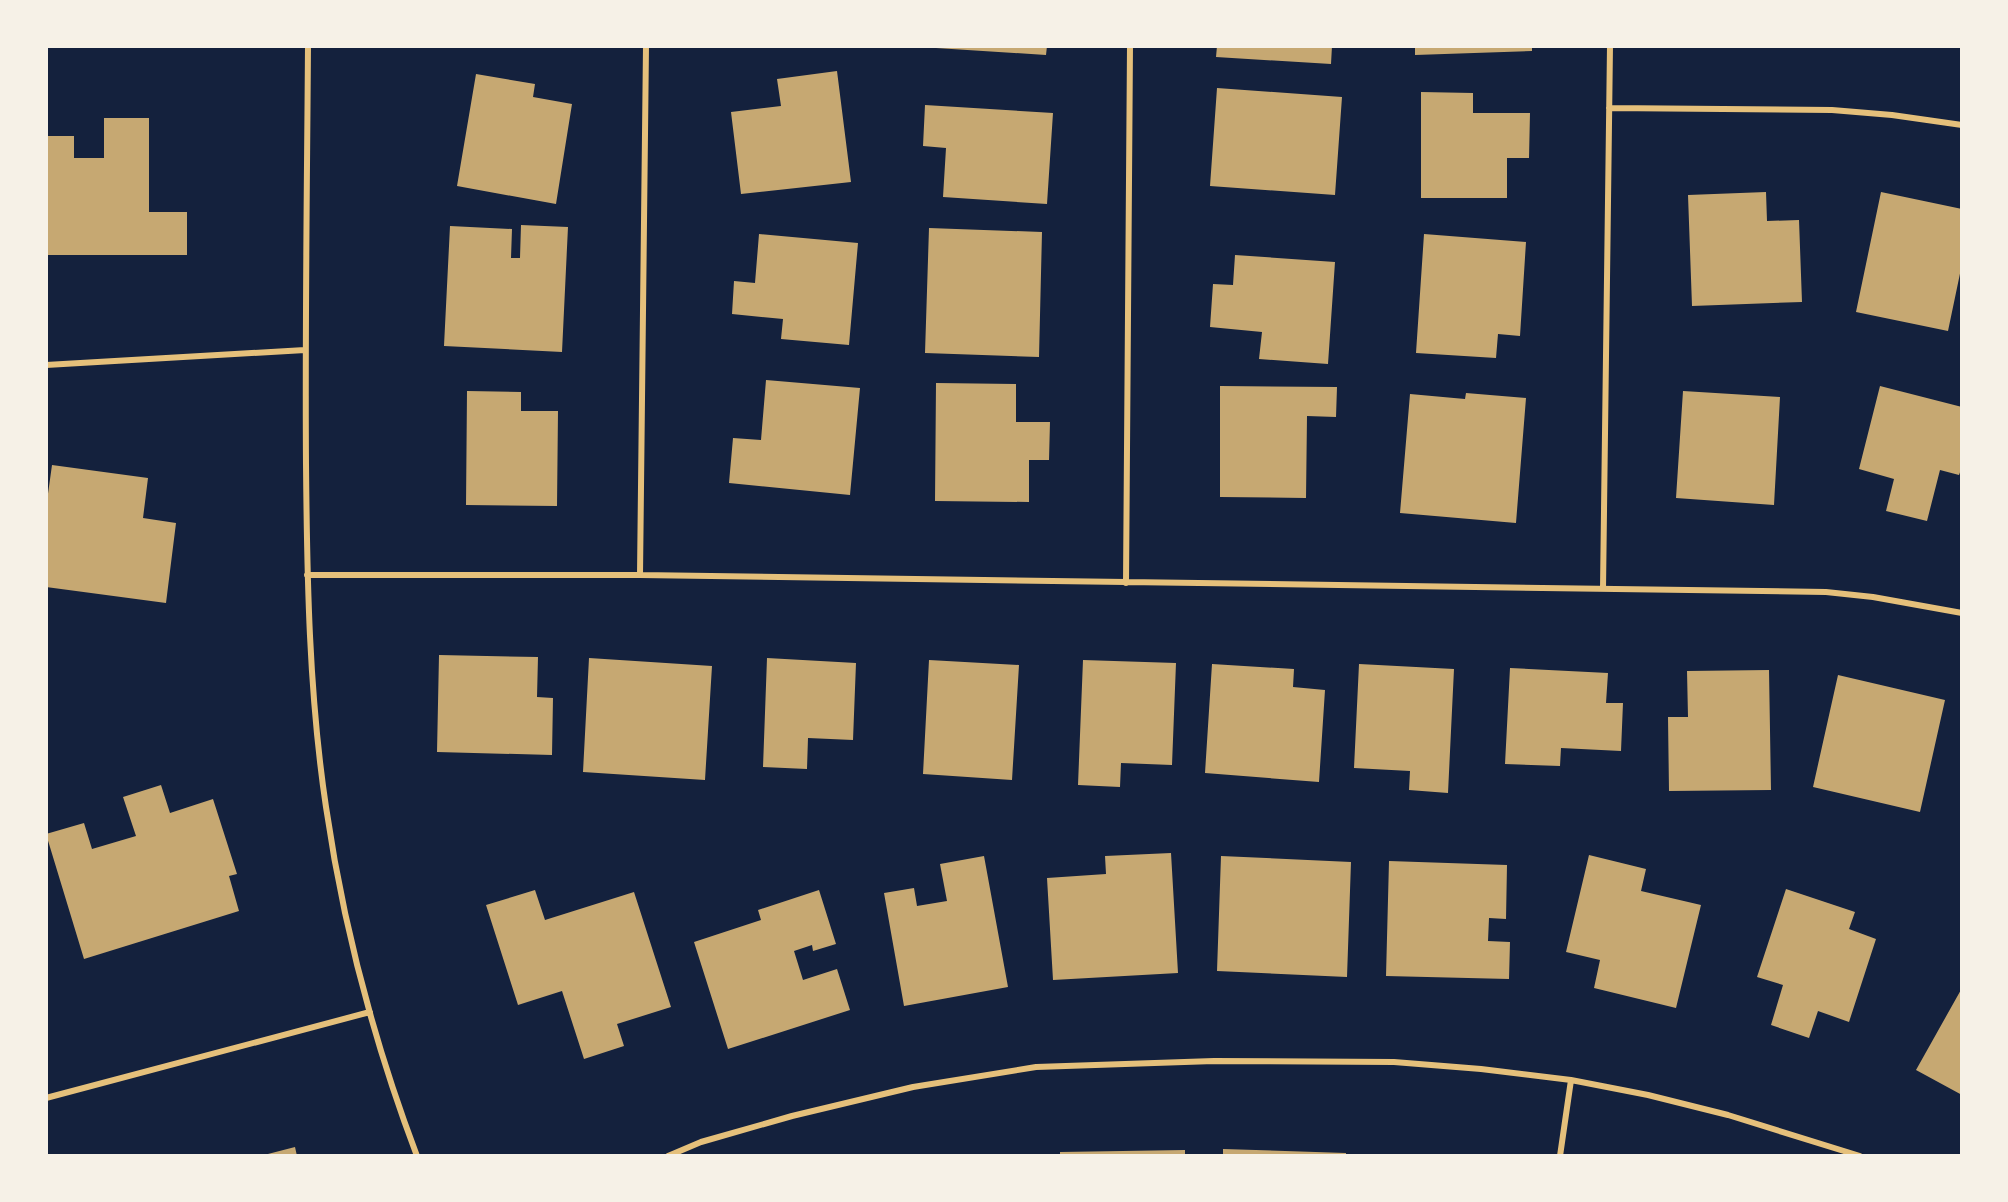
<svg xmlns="http://www.w3.org/2000/svg" width="2008" height="1202" font-family="Poppins,sans-serif">
	<rect width="100%" height="100%" fill="#14213d"/>
	<path fill="#c6a872" d="M936,46H1047L1046,55L936,48Z
		M1217,46H1332L1331,64L1216,57Z
		M1415,46H1532V51L1415,55Z
		M837,71L851,182L741,194L731,112L781,106L777,79Z
		M476,74L535,84L533,97L572,104L556,204L457,186Z
		M1217,88L1342,97L1335,195L1210,186Z
		M1421,92L1473,93V113H1530L1529,158H1507V198H1421Z
		M925,105L1053,113L1047,204L943,197L946,148L923,146Z
		M104,118H149V212H187V255H46V136H74V158H104Z
		M1766,192L1767,221L1799,220L1802,302L1692,306L1688,195Z
		M1881,192L1962,209V264L1948,331L1856,312Z
		M521,225L568,227L562,352L444,346L450,226L512,229L511,258H520Z
		M929,228L1042,232L1039,357L925,353Z
		M759,234L858,243L849,345L781,339L783,319L732,314L734,281L755,283Z
		M1424,234L1526,242L1520,336L1498,334L1496,358L1416,353Z
		M1235,255L1335,262L1328,364L1259,359L1262,332L1210,327L1213,284L1233,285Z
		M766,380L860,388L850,495L729,483L733,438L761,440Z
		M936,383L1016,384V422H1050L1049,460H1029V502L935,501Z
		M1220,386L1337,387L1336,417L1307,416L1306,498L1220,497Z
		M1880,386L1962,407V467L1959,475L1940,470L1927,521L1886,511L1894,479L1859,469Z
		M467,391L521,392V411H558L557,506L466,505Z
		M1683,391L1780,397L1774,505L1676,498Z
		M1466,393L1526,398L1516,523L1400,513L1410,394L1465,399Z
		M52,465L148,478L143,518L176,523L166,603L46,587V508Z
		M439,655L538,657L537,697L553,698L552,755L437,752Z
		M589,658L712,666L705,780L583,772Z
		M767,658L856,663L853,740L808,738L807,769L763,767Z
		M929,660L1019,665L1012,780L923,774Z
		M1083,660L1176,663L1172,765L1121,763L1120,787L1078,785Z
		M1212,664L1294,669L1293,687L1325,690L1319,782L1205,773Z
		M1359,664L1454,669L1448,793L1409,790L1410,771L1354,768Z
		M1510,668L1608,673L1606,703H1623L1621,751L1561,748L1560,766L1505,764Z
		M1769,670L1771,790L1669,791L1668,717H1688L1687,671Z
		M1838,675L1945,700L1920,812L1813,787Z
		M161,785L170,813L213,799L237,874L229,876L239,911L84,959L46,834L84,823L92,849L136,836L123,797Z
		M1171,853L1178,973L1053,980L1047,878L1106,874L1105,856Z
		M1589,855L1646,869L1641,891L1701,905L1676,1008L1594,988L1600,960L1566,952Z
		M984,856L1008,987L904,1006L884,893L914,888L917,906L947,901L940,864Z
		M1221,856L1351,862L1347,977L1217,971Z
		M1389,861L1507,865L1506,919L1489,918L1488,941L1510,942L1509,979L1386,976Z
		M1786,889L1855,912L1849,929L1876,939L1849,1022L1818,1011L1809,1038L1771,1025L1783,985L1757,977Z
		M535,890L545,920L634,892L671,1007L617,1024L624,1046L584,1059L562,991L518,1005L486,905Z
		M819,890L836,944L813,951L812,945L794,951L803,980L837,969L850,1010L728,1049L694,942L761,920L758,910Z
		M1962,988V1095L1916,1070Z
		M295,1147L297,1156H264V1155Z
		M1223,1149L1346,1153V1156H1223Z
		M1185,1150V1156H1060V1152Z"/>
	<g fill="none" stroke-linecap="round" stroke-linejoin="round">
		<path stroke="#e5c07b" stroke-width="6" d="M308,46C307,186 305,325 306,464C307,578 309,694 326,807C343,924 375,1045 417,1156
			M1609,108L1832,110L1892,115L1962,125
			M46,365L305,350
			M307,575H640L1826,592L1873,597L1962,613
			M640,575L646,46
			M1126,583L1130,46
			M1603,589L1610,46
			M46,1098L370,1012
			M668,1156L701,1142L792,1116L913,1087L1036,1067L1214,1061L1394,1062L1481,1069L1571,1080L1648,1095L1728,1115L1860,1156
			M1560,1156L1571,1080"/>
	</g>
	<rect width="2008" height="1202" fill="none" stroke="#f6f1e7" stroke-width="96"/>
</svg>
